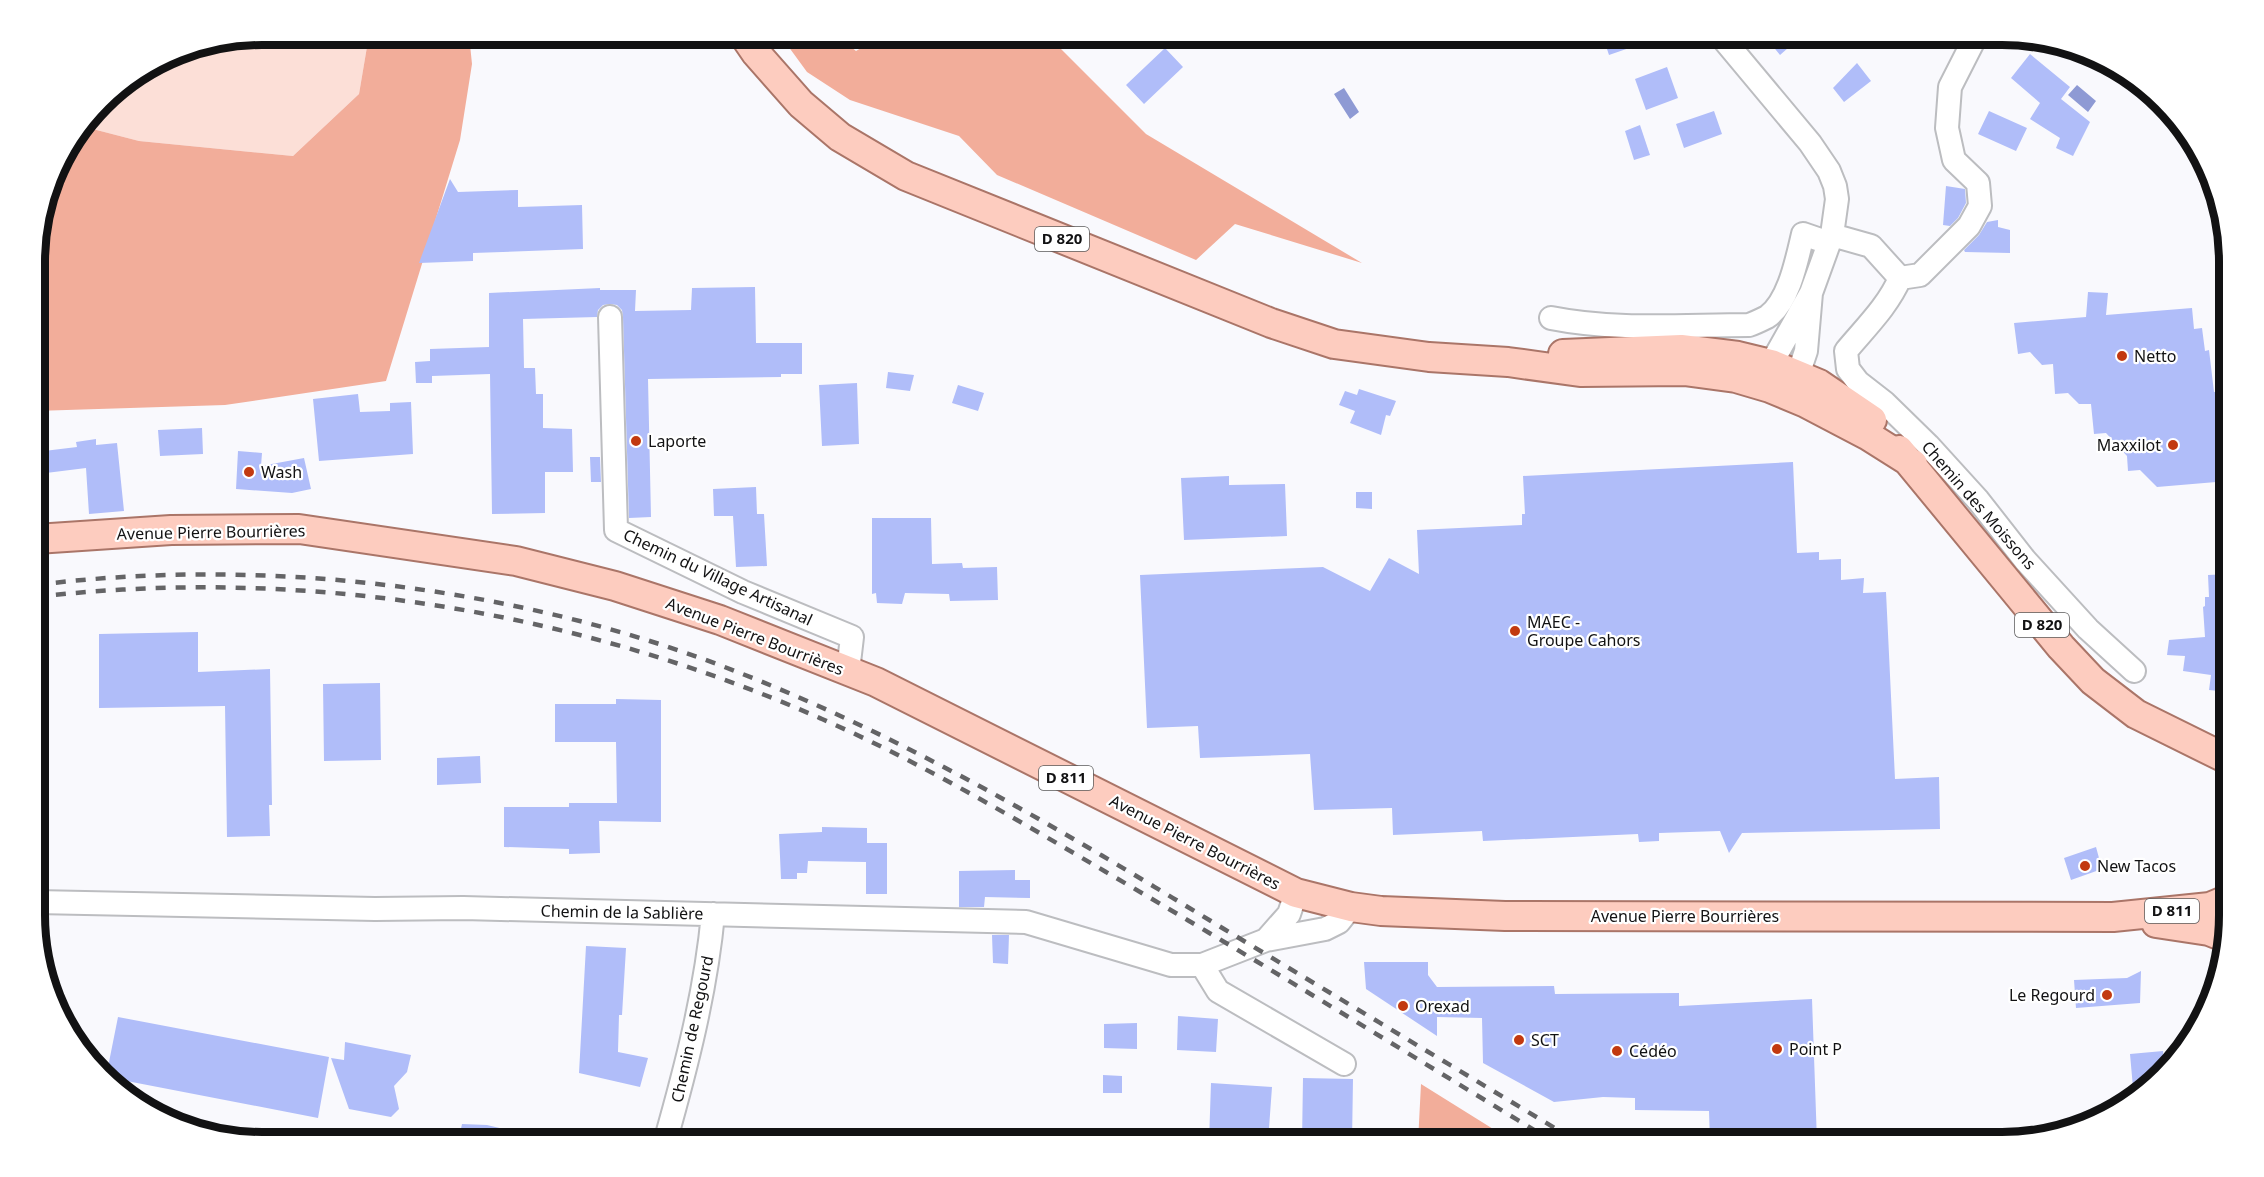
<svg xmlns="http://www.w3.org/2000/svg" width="2264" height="1177" font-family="'Noto Sans',sans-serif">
	<rect width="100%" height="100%" fill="#f9f9fd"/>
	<path fill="#fcdfd7" d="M262,35H369L359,94L293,156L139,141L85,127L112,91L176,52Z"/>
	<path fill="#f2ad9a" d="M369,35H469L472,64L460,140L386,381L225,405L35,411V247L58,162L85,127L139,141L293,156L359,94Z
		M780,35H836L856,51L883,35H1047L1146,134L1362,263L1235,224L1196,260L997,175L959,136L850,100L807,72Z
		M2171,113L2191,136L2225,226H2218Z
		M1421,1084L1514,1142H1418Z"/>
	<path fill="#8e9ad4" d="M2077,85L2096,101L2088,112L2068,95Z
		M1344,88L1359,112L1350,119L1334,94Z"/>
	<path fill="#b0bdf9" d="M1602,34H1660L1661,37L1609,55Z
		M1763,34H1804L1780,55Z
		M1165,48L1183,67L1144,104L1126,85Z
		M2030,54L2070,87L2061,99L2090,122L2073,156L2056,148L2060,138L2030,119L2040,103L2011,78Z
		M1857,63L1871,81L1844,102L1833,88Z
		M1667,67L1678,98L1646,110L1635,79Z
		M1714,111L1722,134L1684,148L1676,124Z
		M1989,111L2027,128L2016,151L1978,134Z
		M1640,125L1650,155L1634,160L1625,131Z
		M450,179L458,192L518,190V207L582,205L583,249L473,253V261L419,263Z
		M1946,186L1965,189L1966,203L1958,218L1950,226L1943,225Z
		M1998,220V227L2010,230V253L1965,252L1964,250L1979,235L1987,222Z
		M755,287L756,343H802V374H781V377L648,379L651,517L629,518L623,317L622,310L617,305L610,304L603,305L598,310L597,317L523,319L524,368H535L536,394H543V428L572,429L573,472H545V513L492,514L490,374L432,376V383H416L415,362L430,361V349L489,347V293L600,288V290H636L635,311L691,310L692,288Z
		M2088,292L2108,293L2106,315L2192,308L2194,329L2202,328L2205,351L2209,350L2214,392L2228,391V481L2157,487L2140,470L2128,471L2127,456L2106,433L2094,434L2091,404H2079L2068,393L2055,394L2053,364L2042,365L2030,352L2018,354L2014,323L2086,317Z
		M888,372L914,375L910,391L886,388Z
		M857,383L859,444L822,446L819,385Z
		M958,385L984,393L978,411L952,403Z
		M1359,389L1396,401L1390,416L1386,415L1381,435L1350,423L1355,411L1339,405L1345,391L1357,395Z
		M358,394L360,412L390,411V403L411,402L413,454L319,461L313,399Z
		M202,428L203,454L160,456L158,430Z
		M96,439V445L117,443L124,511L89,514L86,468L46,473L44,451L77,447L76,442Z
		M238,451L262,453L261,466L304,458L311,489L292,493L236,489Z
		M590,457H600L601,482H591Z
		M1793,462L1797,553L1819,552V560L1841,559V580L1864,578L1863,593L1886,592L1895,779L1939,777L1940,829L1742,833L1729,853L1720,831L1659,833V841L1639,842L1638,834L1483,841L1482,831L1393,835L1392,808L1314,810L1310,754L1200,758L1198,726L1147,728L1140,575L1323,567L1370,591L1389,558L1419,574L1417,530L1522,525V514H1525L1523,476Z
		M1229,476V485L1285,484L1287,536L1184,540L1181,478Z
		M756,487L757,514H764L767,566L736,567L733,516H714L713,489Z
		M1356,492H1372V509L1356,508Z
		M872,518H931L932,564L962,563L963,568L997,567L998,600L950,601L949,594L905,593L902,604L877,603L876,593L872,594Z
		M2229,574V692L2209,690L2211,675L2183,671L2185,656L2167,655L2169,640L2205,637L2203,607L2205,606V597H2209L2208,575Z
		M198,632V672L270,669L272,805H269L270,836L227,837L225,706L99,708V634Z
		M380,683L381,760L324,761L323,684Z
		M616,699L661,700V822L599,821L600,853L569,854V849L504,847V807H569V803H617L616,742H555V704H616Z
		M480,756L481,783L437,785V758Z
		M822,827L867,828V843H887V894H866V862L808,861L807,873H797V879H781L779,834L822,832Z
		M2096,847L2102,869L2071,880L2064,858Z
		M1015,870V880H1030V898L985,897L984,907H959V871Z
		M992,935H1009L1008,964L993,963Z
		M586,946L626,948L622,1015H619L618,1052L648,1058L640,1087L579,1073Z
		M1364,962H1428V975L1437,987L1554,986L1555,994L1679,993V1006L1812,999L1817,1142H1710L1709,1111L1635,1110V1098L1603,1097L1554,1102L1483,1063L1482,1018L1437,1017V1036L1366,989Z
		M2141,971L2140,1003L2076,1008L2074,980L2127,978Z
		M1178,1016L1218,1019L1216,1052L1177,1050Z
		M118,1017L329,1057L318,1118L106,1077Z
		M1137,1023V1049L1104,1048V1024Z
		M345,1042L411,1055L407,1072L394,1086L399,1109L391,1117L349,1109L331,1058L344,1060Z
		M2163,1051L2165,1072L2134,1099L2130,1054Z
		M1103,1075L1122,1076V1093H1103Z
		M1303,1078L1353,1079L1352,1142H1302Z
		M1211,1083L1272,1087L1268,1142H1209Z
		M462,1124L487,1125L533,1136L532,1142H458Z"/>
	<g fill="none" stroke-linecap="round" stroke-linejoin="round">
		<defs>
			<path id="minor" d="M1719,34L1810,143L1829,171L1835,186L1837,199L1832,235L1811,293L1771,364L1770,388L1798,375L1806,351L1811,293
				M1832,235L1871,246L1900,278
				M1900,278C1888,306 1865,328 1846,351L1848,369L1858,382L1885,403L1928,445L1978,500L2025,560L2088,629L2134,671
				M1900,278L1920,275L1969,226L1980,206L1978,183L1954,160L1947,128L1950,87L1977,34
				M610,317L616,530L743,592L852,637L848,671
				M1551,318C1616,331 1683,325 1749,325C1755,323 1761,320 1767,317C1789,302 1797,259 1803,234L1829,243
				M36,902L375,909L463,908L1026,922L1171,965H1202L1266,940L1325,929L1339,922L1351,907
				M1266,940L1289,914L1296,893
				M1202,965L1218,991L1344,1064
				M665,1142C686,1068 706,991 713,914"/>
			<path id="major" d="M743,34L756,53L801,104L840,137L906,176L1271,323L1334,344L1429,357L1508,362L1580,372L1684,371L1736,378L1770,388L1806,403L1867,435L1913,464
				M1563,354L1681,349L1738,356L1771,364L1819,384L1872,420
				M1899,450L2061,647L2093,681L2136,714L2229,760
				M36,539L171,530L299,529L516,561L615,586L720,620L876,682L1296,893L1351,907L1381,911L1505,916L2113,917L2210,907L2229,899
				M2156,923L2209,931L2224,937"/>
		</defs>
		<use href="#minor" stroke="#bcbdc0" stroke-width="26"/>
		<use href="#major" stroke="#aa7568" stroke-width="32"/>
		<use href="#minor" stroke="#fff" stroke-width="22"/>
		<use href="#major" stroke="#fdccbf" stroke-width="28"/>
		<path stroke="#646466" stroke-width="4.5" stroke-dasharray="10 10" stroke-linecap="butt" d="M36,585C266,556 524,587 740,673C911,740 1068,834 1224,929C1342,1000 1460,1071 1578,1142
			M36,597C302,566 576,610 822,719C920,762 1014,818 1106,872C1257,960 1405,1052 1554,1142"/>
	</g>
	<g fill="#c23910" stroke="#fff" stroke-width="2">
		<circle cx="2122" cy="356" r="6"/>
		<circle cx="636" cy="441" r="6"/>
		<circle cx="2173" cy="445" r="6"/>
		<circle cx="249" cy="472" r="6"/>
		<circle cx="1515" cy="631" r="6"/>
		<circle cx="2085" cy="866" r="6"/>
		<circle cx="2107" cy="995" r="6"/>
		<circle cx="1403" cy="1006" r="6"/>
		<circle cx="1519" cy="1040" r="6"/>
		<circle cx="1777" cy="1049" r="6"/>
		<circle cx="1617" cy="1051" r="6"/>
	</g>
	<g text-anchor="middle" stroke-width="4.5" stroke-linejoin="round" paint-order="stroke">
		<g fill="#fff" stroke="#59595a" stroke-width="1.5">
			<rect x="1035" y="227" width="54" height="24" rx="4.5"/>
			<rect x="2015" y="613" width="54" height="24" rx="4.5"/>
			<rect x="1039" y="766" width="54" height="24" rx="4.5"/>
			<rect x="2145" y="899" width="54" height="24" rx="4.5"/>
		</g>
		<g font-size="15" font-weight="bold" fill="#121213">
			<text x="1062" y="244">D 820</text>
			<text x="2042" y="630">D 820</text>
			<text x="1066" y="783">D 811</text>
			<text x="2172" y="916">D 811</text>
		</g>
		<g font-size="16" fill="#121213" stroke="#fff" text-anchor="start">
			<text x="2134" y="362">Netto</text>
			<text x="648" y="447">Laporte</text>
			<text x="2161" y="451" text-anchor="end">Maxxilot</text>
			<text x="261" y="478">Wash</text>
			<text x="1527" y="628">MAEC -<tspan x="1527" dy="18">Groupe Cahors</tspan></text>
			<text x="2097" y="872">New Tacos</text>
			<text x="2095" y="1001" text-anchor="end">Le Regourd</text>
			<text x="1415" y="1012">Orexad</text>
			<text x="1531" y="1046">SCT</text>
			<text x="1789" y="1055">Point P</text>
			<text x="1629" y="1057">Cédéo</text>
		</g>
		<g font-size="16" fill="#121213" stroke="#fff">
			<text transform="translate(1979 505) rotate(49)" y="6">Chemin des Moissons</text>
			<text transform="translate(211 532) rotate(-1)" y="6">Avenue Pierre Bourrières</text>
			<text transform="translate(718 577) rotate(25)" y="6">Chemin du Village Artisanal</text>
			<text transform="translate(755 636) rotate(21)" y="6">Avenue Pierre Bourrières</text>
			<text transform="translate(1195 842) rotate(27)" y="6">Avenue Pierre Bourrières</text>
			<text transform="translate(622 912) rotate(1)" y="6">Chemin de la Sablière</text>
			<text x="1685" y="922">Avenue Pierre Bourrières</text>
			<text transform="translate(692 1029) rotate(-78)" y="6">Chemin de Regourd</text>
		</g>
	</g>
	<path d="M0 0H2264V1177H0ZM262 45H2002A217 217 0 0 1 2219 262V915A217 217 0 0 1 2002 1132H262A217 217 0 0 1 45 915V262A217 217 0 0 1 262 45Z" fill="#fff" fill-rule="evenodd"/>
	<path fill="none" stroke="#121213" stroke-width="8" d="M262 45H2002A217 217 0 0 1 2219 262V915A217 217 0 0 1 2002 1132H262A217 217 0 0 1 45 915V262A217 217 0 0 1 262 45Z"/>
</svg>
